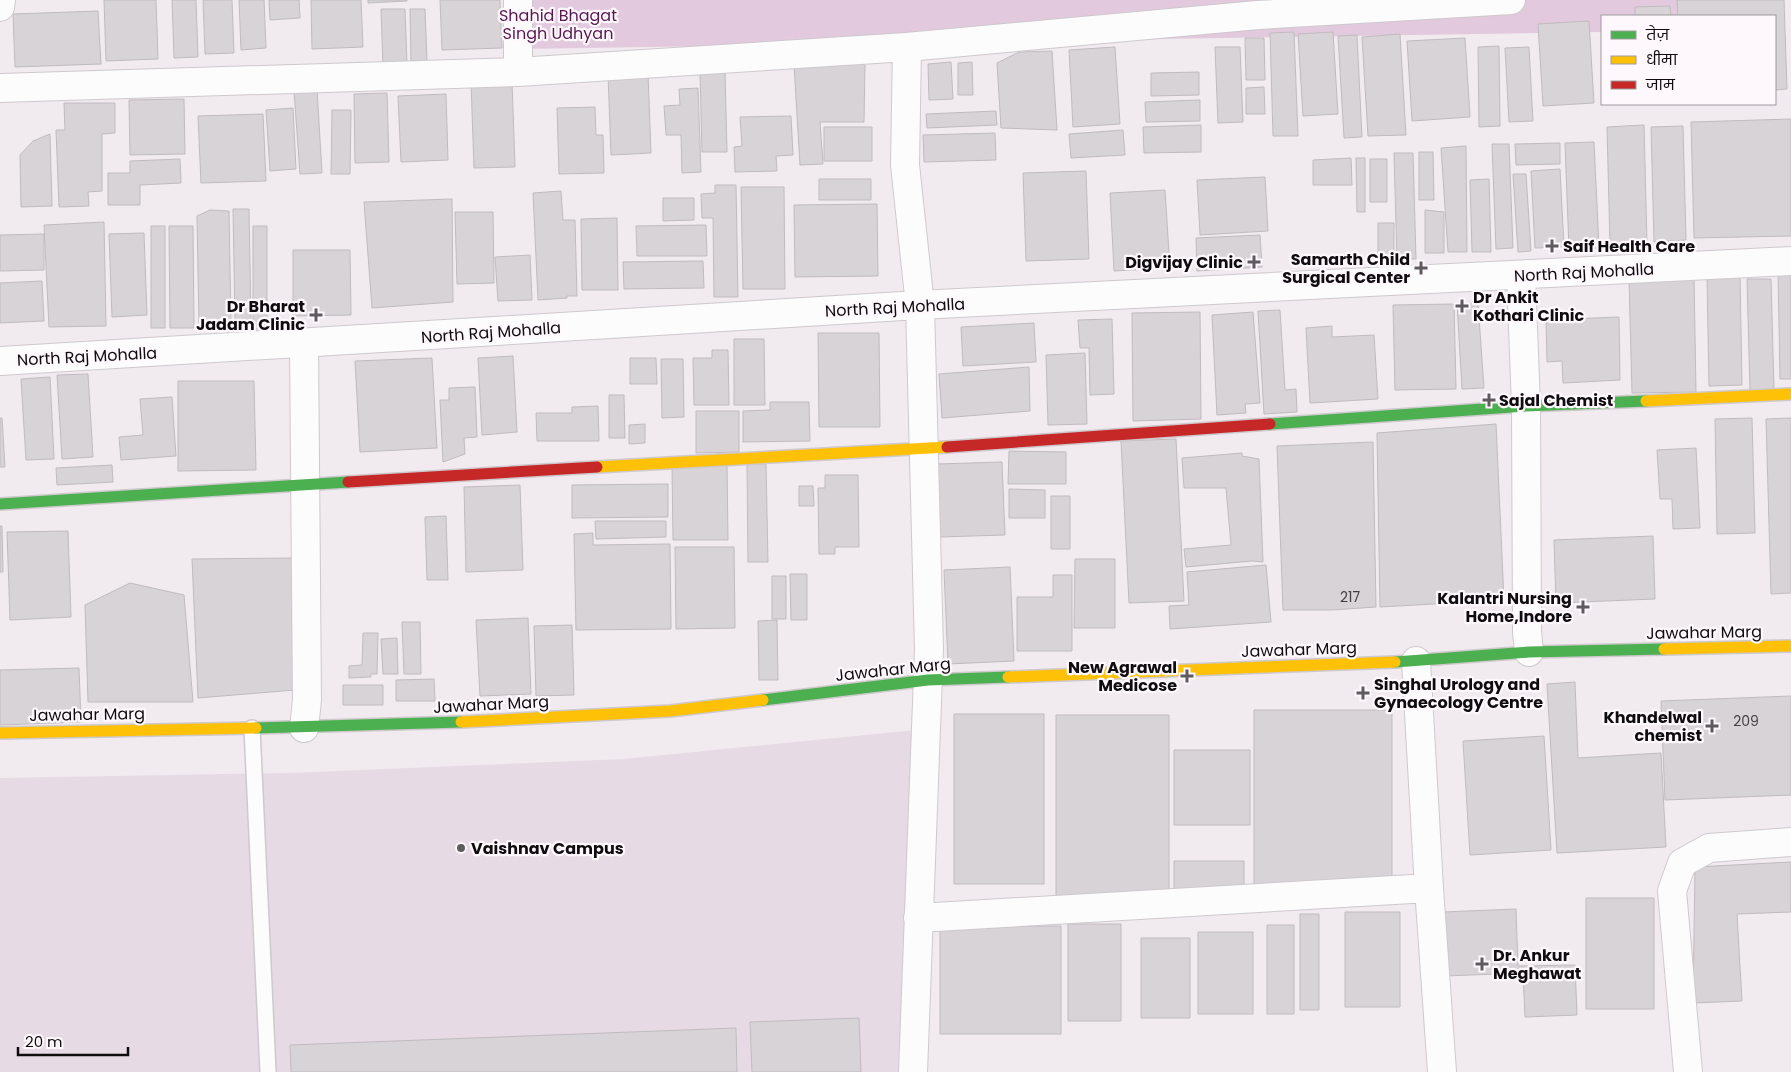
<svg xmlns="http://www.w3.org/2000/svg" width="1791" height="1072" font-family="Poppins,'Noto Sans Devanagari',sans-serif">
	<rect width="100%" height="100%" fill="#f1ebf0"/>
	<path fill="#e6dae4" d="M926,729L913,1072H0V778L289,773L624,759Z"/>
	<path fill="#e3c9de" d="M520,0H1753L1754,16H1602V32L519,49Z"/>
	<path fill="#d8d3d7" stroke="#c0bbbe" d="M104,0H156L158,59L106,61Z
		M172,0H196L198,57L174,58Z
		M203,0H232L234,53L205,54Z
		M239,0H264L266,48L241,50Z
		M269,0H299L300,18L270,20Z
		M311,0H361L363,47L312,49Z
		M368,0H407V1L368,3Z
		M440,0H500L502,48L442,50Z
		M1677,0H1784L1787,89L1775,90V16H1678Z
		M1670,6L1671,16H1635V7Z
		M381,9H405L407,65L383,66Z
		M410,9H425L427,61H411Z
		M98,11L101,64L15,67L13,14Z
		M1589,21L1594,103L1543,106L1538,24Z
		M1294,32L1298,136H1273L1270,33Z
		M1333,32L1338,114L1303,116L1298,34Z
		M1400,34L1406,135L1368,136L1362,37Z
		M1357,35L1362,137L1344,138L1338,36Z
		M1245,38H1264L1265,80H1246Z
		M1465,38L1470,117L1412,121L1407,41Z
		M1499,46L1500,126L1479,127L1478,47Z
		M1115,47L1120,124L1073,127L1069,50Z
		M1215,47H1240L1243,122L1218,123Z
		M1529,47L1533,121L1509,122L1505,48Z
		M1052,51L1057,130L1001,128L997,63L1019,52Z
		M852,59L865,65L864,122H820L823,164L800,165L794,65Z
		M951,62L953,99L929,100L928,64Z
		M972,62L973,95H958V63Z
		M725,71L727,152H702L700,72Z
		M1199,72V95L1151,96V73Z
		M648,73L651,153L611,155L608,74Z
		M512,81L515,167L474,168L471,82Z
		M1264,87L1265,114H1246V88Z
		M698,88L701,172L682,173L681,135H666L664,106L680,105L679,89Z
		M317,89L322,173L300,174L294,91Z
		M387,93L389,162L355,163L354,94Z
		M446,94L448,160L401,162L398,96Z
		M184,99L185,154L130,155L129,100Z
		M1200,100V121L1146,122L1145,102Z
		M64,103H115V133L102,134V191L88,192L89,206L59,207L56,130H65Z
		M595,107L596,135H603L604,173L559,174L557,108Z
		M293,108L296,169L270,171L266,110Z
		M332,110H351L350,174H331Z
		M996,111L997,125L927,128L926,114Z
		M263,114L266,181L201,183L198,116Z
		M791,116L793,155L776,156L777,171L735,172L734,147L742,146L740,117Z
		M1791,119V236L1694,238L1691,122Z
		M1201,125V152L1144,153L1143,127Z
		M1644,125L1647,244L1610,245L1607,127Z
		M1683,126L1686,240L1654,242L1651,127Z
		M824,127H872V161H824Z
		M1123,130L1125,155L1071,158L1069,134Z
		M995,133L996,160L924,162L923,135Z
		M50,134L52,206L21,207L20,155L33,141Z
		M1594,142L1599,248L1569,249L1565,143Z
		M1560,143V164L1516,165L1515,144Z
		M1492,144H1509L1513,248L1496,249Z
		M1466,146L1467,252H1448L1441,148Z
		M1419,152H1433L1434,200H1419Z
		M1394,153H1413L1416,259H1397Z
		M1351,158L1352,185H1313V160Z
		M1356,158H1365V212H1357Z
		M180,159L181,183L140,185V205H108V173H130V161Z
		M1370,159H1387V202H1370Z
		M1560,169L1564,247L1535,248L1531,171Z
		M1086,171L1089,259L1026,261L1023,173Z
		M1513,174H1526L1531,251L1518,252Z
		M1265,177L1268,231L1200,235L1197,180Z
		M819,179H871V200H819Z
		M1489,179L1491,252H1472L1470,180Z
		M715,185H736L738,297H714L713,218H702L701,194L715,193Z
		M741,187H784L785,289H743Z
		M1165,190L1170,268L1114,271L1110,193Z
		M561,191L563,220H575L577,296H567V298L538,300L533,193Z
		M663,198H694V220L663,221Z
		M452,199L453,302L372,308L364,202Z
		M877,204L878,276L795,277L794,205Z
		M233,209H249L251,320H235Z
		M210,210L229,211L231,325L199,326L197,216Z
		M1425,210L1444,212V253H1425Z
		M455,212H493L494,283L457,284Z
		M617,218L618,290H582L581,219Z
		M104,222L106,326L49,327L44,225Z
		M1378,223H1394V257H1378Z
		M706,225L707,256H637L636,226Z
		M151,226H165V328H151Z
		M169,226H193L194,328H170Z
		M253,226H267V329H253Z
		M144,233L147,315L112,317L109,234Z
		M44,234V270L0,271V235Z
		M1260,235L1262,267L1197,271L1196,238Z
		M293,250H350L351,315L293,316Z
		M530,255L532,300L498,301L495,257Z
		M703,261L704,288L624,289L623,262Z
		M1791,269V379H1780L1778,270Z
		M1740,276L1742,385L1709,386L1707,277Z
		M1694,278L1696,392L1632,393L1629,279Z
		M1747,279H1771L1774,391L1750,392Z
		M42,281L44,321L0,323V283Z
		M1478,303L1484,388L1462,389L1457,304Z
		M1454,304L1456,389L1395,390L1393,305Z
		M1280,310L1285,390L1296,389L1297,412L1264,414L1258,311Z
		M1200,312L1201,419L1133,421L1132,313Z
		M1253,312L1260,403L1245,404L1246,413L1217,415L1212,315Z
		M1619,317L1620,380L1563,383L1562,361L1547,362L1546,320Z
		M1112,319L1114,394L1090,395L1089,348H1080L1078,320Z
		M1034,323L1036,362L963,366L961,327Z
		M1332,326V337L1374,335L1378,399L1310,403L1306,328Z
		M818,333H879L880,427H819Z
		M734,339H764L765,405H734Z
		M712,350H728L729,405H694L693,358H712Z
		M1085,353L1087,424L1048,425L1046,355Z
		M513,356L517,432L482,435L478,358Z
		M432,358L437,448L360,452L355,361Z
		M630,358H656L657,384H630Z
		M661,359H683L684,417L662,418Z
		M1029,367L1030,411L942,418L939,374Z
		M88,374L93,457L62,459L57,375Z
		M50,377L54,459L26,460L21,379Z
		M178,381H254L256,470L178,471Z
		M475,387L477,437L464,438L465,454L443,462L440,400H449V388Z
		M609,395H624L625,438H609Z
		M172,397L176,456L121,460L119,437L143,435L140,399Z
		M770,402H809L810,441L743,442V411L770,410Z
		M598,406L599,441H537L536,413H572V407Z
		M696,411H739V452L696,453Z
		M0,418H2L5,467H0Z
		M1752,418L1755,533L1717,534L1715,419Z
		M1791,418V593L1771,594L1766,419Z
		M645,424V443L629,444V425Z
		M1496,424L1504,600L1380,607L1377,433Z
		M1176,439L1184,601L1129,603L1121,441Z
		M1373,442L1376,607L1332,610H1283L1277,446Z
		M1696,448L1700,528L1673,529L1672,499H1660L1657,450Z
		M1009,451L1066,452V484H1008Z
		M1242,453V456L1259,459L1263,562L1252,561L1186,567L1184,549L1231,545L1226,488H1184L1182,458Z
		M1002,462L1005,535L939,537L937,464Z
		M727,464L728,540H673L672,465Z
		M747,464H766L768,562H748Z
		M112,465L113,482L57,485L56,468Z
		M825,475H858L859,547H835V554H819L818,488H825Z
		M668,484V517L572,518V485Z
		M520,485L523,570L466,572L464,487Z
		M799,486H813L814,506H799Z
		M1009,489L1045,490V518H1009Z
		M1051,496H1070V549H1051Z
		M446,516L448,580H427L425,517Z
		M595,521H666V537L596,539Z
		M0,526H2L3,572H0Z
		M68,531L71,617L10,620L7,532Z
		M593,533V545L670,544L671,629L576,630L574,534Z
		M1653,536L1655,599L1556,603L1554,540Z
		M675,547H734L735,628L676,629Z
		M291,558L301,673L295,690L198,698L192,559Z
		M1075,559H1115V628H1074Z
		M1266,565L1271,622L1170,629L1169,606L1189,605L1187,572Z
		M1010,567L1014,661L948,664L944,570Z
		M790,574H807V620H791Z
		M1053,575H1072V651H1017V597H1053Z
		M772,576H786V619H772Z
		M130,583L184,595L193,702H88L85,605Z
		M528,618L531,694L480,696L476,620Z
		M777,620L778,680H759L758,621Z
		M402,622H420L421,674H404Z
		M572,625L574,695L536,696L534,626Z
		M363,633H378L377,674H371V677L349,678V666L362,665Z
		M397,638L398,674H383L381,639Z
		M79,668L81,722L0,725V670Z
		M434,679L435,701H396V680Z
		M1575,682L1578,758L1661,753L1666,847L1557,853L1547,684Z
		M343,685H383V705H343Z
		M1791,696V795L1665,800L1661,701Z
		M1254,710H1392V884H1254Z
		M954,714H1044V884H954Z
		M1056,715H1169V899H1056Z
		M1544,736L1551,850L1470,855L1463,741Z
		M1174,750H1250V825H1174Z
		M1174,861H1244V891H1174Z
		M1791,862V912L1737,914L1742,1001L1693,1003L1695,867Z
		M1586,898H1654V1009H1586Z
		M1516,909L1518,966L1575,965L1577,1015L1525,1017L1523,973L1445,976L1443,912Z
		M1345,912H1400V1007H1345Z
		M1300,914H1319V1010H1300Z
		M1068,924H1121V1021H1068Z
		M1267,925H1294V1014H1267Z
		M940,926H1061V1034H940Z
		M1198,932H1253V1014H1198Z
		M1141,938H1190V1018H1141Z
		M859,1018L861,1072H752L750,1022Z
		M736,1028L737,1072H291L290,1045Z"/>
	<g fill="none" stroke-linecap="round" stroke-linejoin="round">
		<defs>
			<path id="lane" d="M252,728L268,1072"/>
			<path id="street" d="M518,0V72
				M0,7L1,0
				M907,47L905,165L920,305L929,649L913,1072
				M0,88L518,72L907,47L1258,15L1511,0
				M1521,276L1526,406L1527,632L1529,652
				M304,344L307,700L304,728
				M0,361C306,344 612,323 918,305C1209,288 1500,277 1791,261
				M1416,661L1429,888L1442,1072
				M918,918L1429,888
				M1688,1072L1672,891L1682,863L1709,848L1791,842"/>
			<path id="fast" d="M1270,424L1526,406L1646,401
				M0,504L348,482
				M1395,662L1529,652L1664,649
				M763,700L928,680L1008,677
				M256,728L461,722"/>
			<path id="slow" d="M1646,401L1791,394
				M597,467L947,447
				M1664,649L1791,646
				M1008,677L1395,662
				M461,722L670,711L763,700
				M0,733L256,728"/>
			<path id="jam" d="M947,447L1270,424
				M348,482L597,467"/>
		</defs>
		<use href="#lane" stroke="#cec9cd" stroke-width="18"/>
		<use href="#street" stroke="#cec9cd" stroke-width="30"/>
		<use href="#fast" stroke="#cec9cd" stroke-width="14"/>
		<use href="#slow" stroke="#cec9cd" stroke-width="14"/>
		<use href="#jam" stroke="#cec9cd" stroke-width="14"/>
		<use href="#lane" stroke="#fdfcfd" stroke-width="15"/>
		<use href="#street" stroke="#fdfcfd" stroke-width="28"/>
		<use href="#fast" stroke="#4caf50" stroke-width="11"/>
		<use href="#slow" stroke="#ffc107" stroke-width="11"/>
		<use href="#jam" stroke="#c62828" stroke-width="11"/>
	</g>
	<g fill="#5e5a5e" stroke="#fef8fd" stroke-width="2">
		<path d="M1549.5 238.5h5v5h5v5h-5v5h-5v-5h-5v-5h5z"/>
		<path d="M1251.5 254.5h5v5h5v5h-5v5h-5v-5h-5v-5h5z"/>
		<path d="M1418.5 260.5h5v5h5v5h-5v5h-5v-5h-5v-5h5z"/>
		<path d="M1459.5 298.5h5v5h5v5h-5v5h-5v-5h-5v-5h5z"/>
		<path d="M313.5 307.5h5v5h5v5h-5v5h-5v-5h-5v-5h5z"/>
		<path d="M1486.5 392.5h5v5h5v5h-5v5h-5v-5h-5v-5h5z"/>
		<path d="M1580.5 599.5h5v5h5v5h-5v5h-5v-5h-5v-5h5z"/>
		<path d="M1184.5 668.5h5v5h5v5h-5v5h-5v-5h-5v-5h5z"/>
		<path d="M1360.5 685.5h5v5h5v5h-5v5h-5v-5h-5v-5h5z"/>
		<path d="M1709.5 718.5h5v5h5v5h-5v5h-5v-5h-5v-5h5z"/>
		<circle cx="461" cy="848" r="5"/>
		<path d="M1479.5 956.5h5v5h5v5h-5v5h-5v-5h-5v-5h5z"/>
	</g>
	<g text-anchor="middle" stroke-width="4.5" stroke-linejoin="round" paint-order="stroke">
		<g font-size="14" fill="#423f42">
			<text x="1350" y="602">217</text>
			<text x="1746" y="726">209</text>
		</g>
		<g font-size="16" fill="#571850" stroke="#fef8fd">
			<text x="558" y="21">Shahid Bhagat<tspan x="558" dy="18">Singh Udhyan</tspan></text>
		</g>
		<g font-size="16" font-weight="bold" fill="#0f0c0f" stroke="#fef8fd" text-anchor="start">
			<text x="1563" y="252">Saif Health Care</text>
			<text x="1410" y="265" text-anchor="end">Samarth Child<tspan x="1410" dy="18">Surgical Center</tspan></text>
			<text x="1243" y="268" text-anchor="end">Digvijay Clinic</text>
			<text x="1473" y="303">Dr Ankit<tspan x="1473" dy="18">Kothari Clinic</tspan></text>
			<text x="305" y="312" text-anchor="end">Dr Bharat<tspan x="305" dy="18">Jadam Clinic</tspan></text>
			<text x="1499" y="406">Sajal Chemist</text>
			<text x="1572" y="604" text-anchor="end">Kalantri Nursing<tspan x="1572" dy="18">Home,Indore</tspan></text>
			<text x="1177" y="673" text-anchor="end">New Agrawal<tspan x="1177" dy="18">Medicose</tspan></text>
			<text x="1374" y="690">Singhal Urology and<tspan x="1374" dy="18">Gynaecology Centre</tspan></text>
			<text x="1702" y="723" text-anchor="end">Khandelwal<tspan x="1702" dy="18">chemist</tspan></text>
			<text x="471" y="854">Vaishnav Campus</text>
			<text x="1493" y="961">Dr. Ankur<tspan x="1493" dy="18">Meghawat</tspan></text>
		</g>
		<g font-size="16" fill="#0f0c0f" stroke="#fef8fd">
			<text transform="translate(1584 272) rotate(-3)" y="6">North Raj Mohalla</text>
			<text transform="translate(895 307) rotate(-3)" y="6">North Raj Mohalla</text>
			<text transform="translate(491 332) rotate(-4)" y="6">North Raj Mohalla</text>
			<text transform="translate(87 356) rotate(-3)" y="6">North Raj Mohalla</text>
			<text transform="translate(1704 632) rotate(-1)" y="6">Jawahar Marg</text>
			<text transform="translate(1299 649) rotate(-2)" y="6">Jawahar Marg</text>
			<text transform="translate(893 669) rotate(-6)" y="6">Jawahar Marg</text>
			<text transform="translate(491 704) rotate(-3)" y="6">Jawahar Marg</text>
			<text transform="translate(87 714) rotate(-1)" y="6">Jawahar Marg</text>
		</g>
	</g>
	<rect x="1601" y="15" width="175" height="90" fill="#fef8fd" stroke="#9e9a9e"/>
	<rect x="1611" y="31" width="25" height="8" fill="#4caf50" stroke="#9e9a9e"/>
	<text x="1646" y="40" font-size="15" fill="#0f0c0f">तेज़</text>
	<rect x="1611" y="56" width="25" height="8" fill="#ffc107" stroke="#9e9a9e"/>
	<text x="1646" y="65" font-size="15" fill="#0f0c0f">धीमा</text>
	<rect x="1611" y="81" width="25" height="8" fill="#c62828" stroke="#9e9a9e"/>
	<text x="1646" y="90" font-size="15" fill="#0f0c0f">जाम</text>
	<path d="M18 1047v8h110v-8" fill="none" stroke="#0f0c0f" stroke-width="2.5"/>
	<text x="25" y="1047" font-size="15" fill="#0f0c0f" stroke="#fef8fd" stroke-width="4" paint-order="stroke">20 m</text>
</svg>
